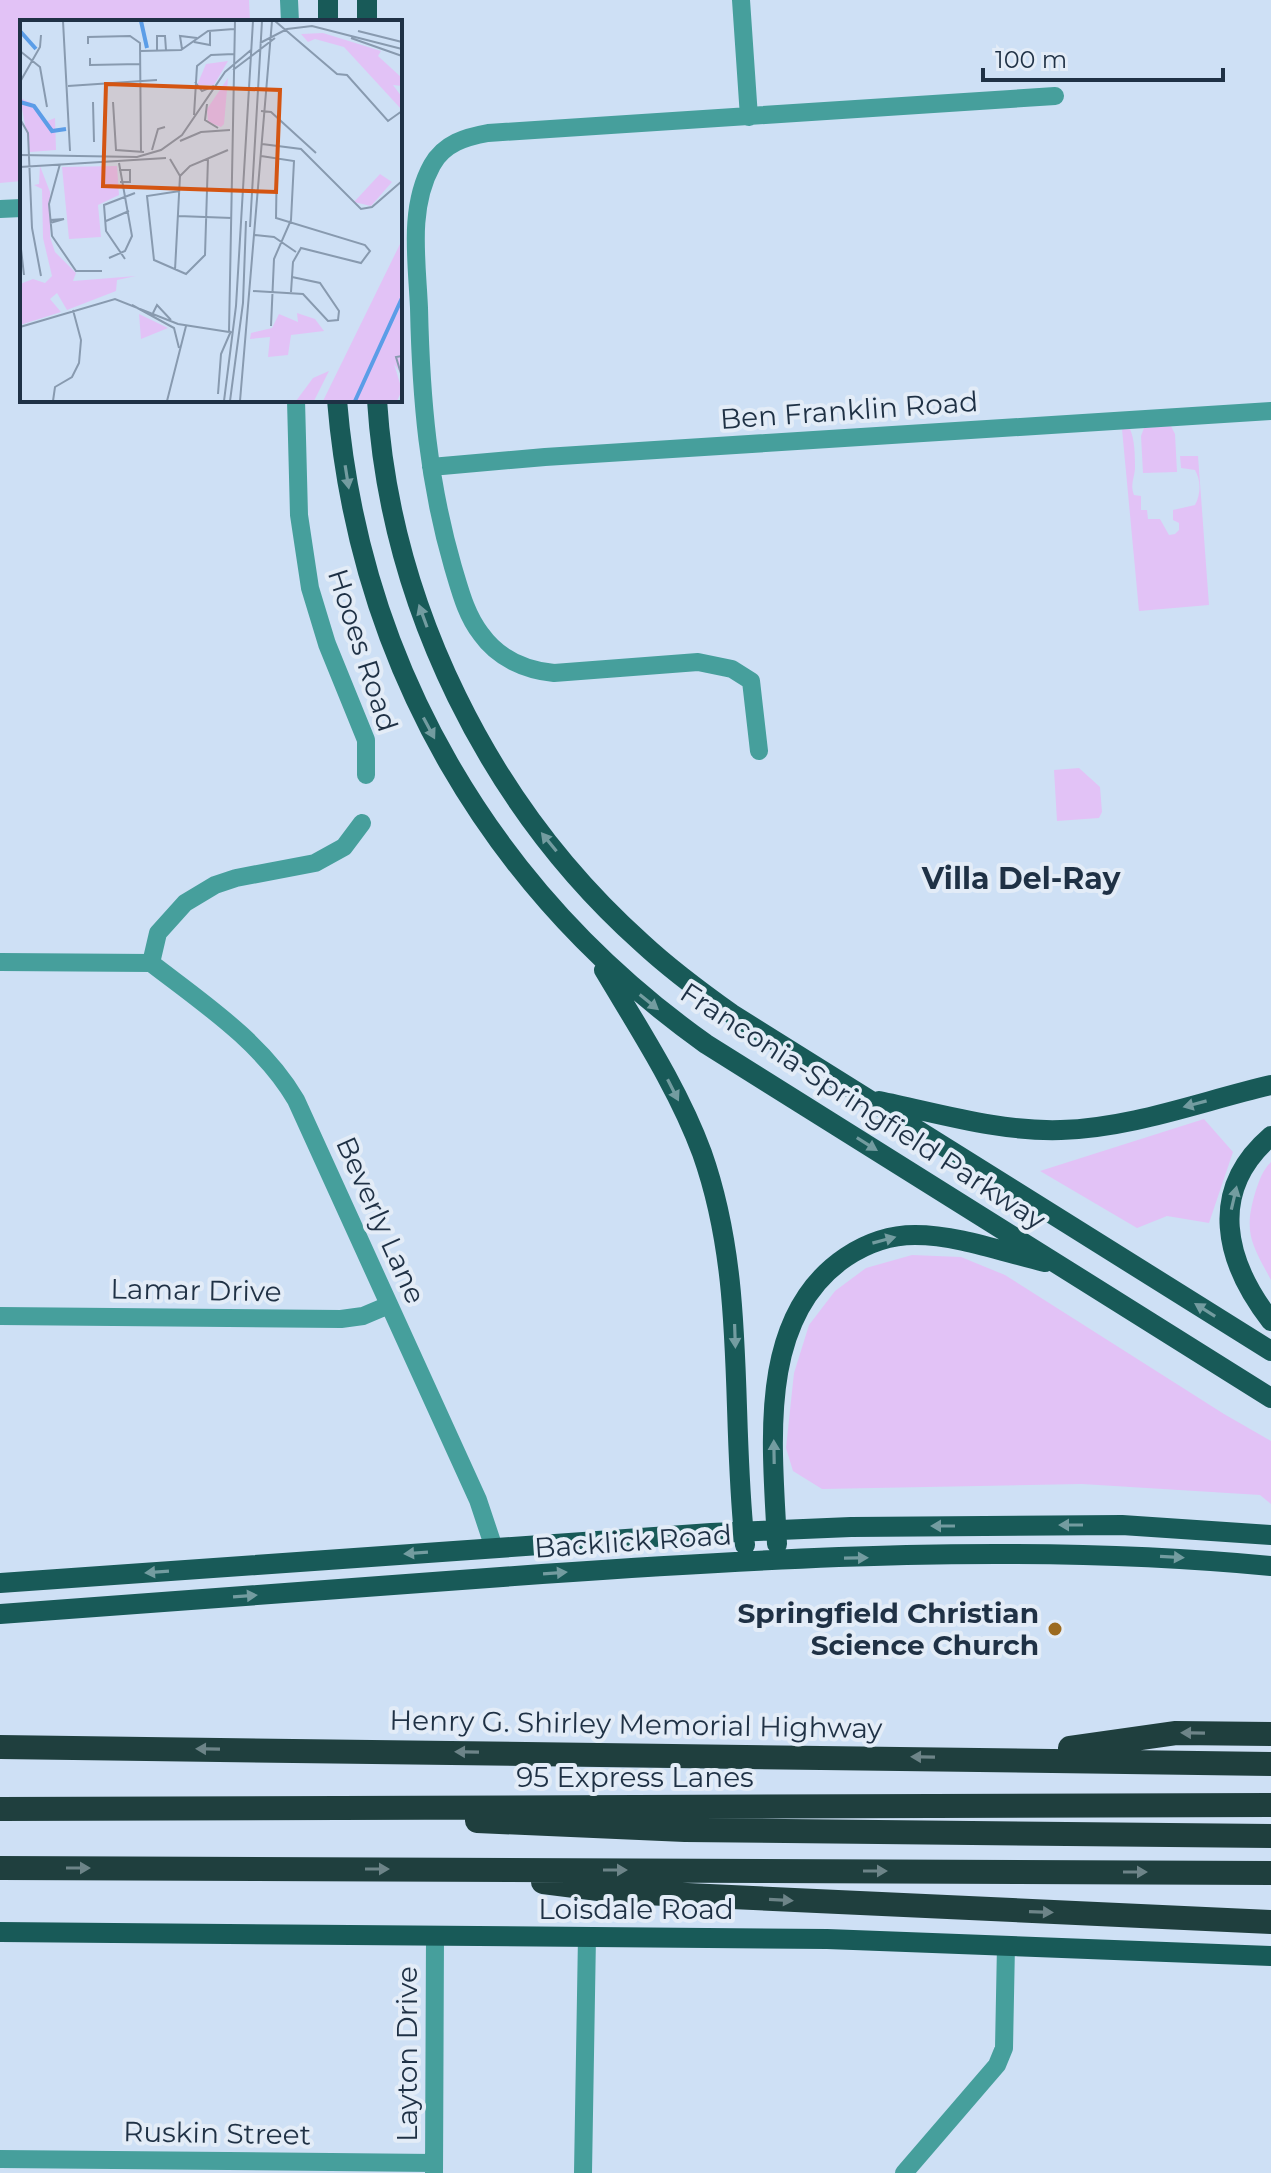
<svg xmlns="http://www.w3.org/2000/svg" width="1271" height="2173" font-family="Montserrat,sans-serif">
	<rect width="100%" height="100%" fill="#cee0f5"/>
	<path fill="#e2c2f6" d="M0,0H249L250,22H22V181L0,183Z
		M1171,426L1175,434L1177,472L1143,473L1141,436L1144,428Z
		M1122,429H1130C1135,440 1135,457 1135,469C1134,479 1130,485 1134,495L1141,496V510H1147L1148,519H1160L1169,535L1175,534L1179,530V523L1173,520V510L1195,505C1201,493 1201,481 1195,470L1181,468L1180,456H1198L1209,605L1139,611Z
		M1079,768L1100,787L1102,812L1099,818L1057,821L1054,770Z
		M1204,1119L1233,1152L1209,1223L1167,1216L1137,1228L1040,1171Z
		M1271,1162V1280C1251,1243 1243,1232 1256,1190C1260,1179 1262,1171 1271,1162Z
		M912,1255L961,1257L1005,1275L1224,1414L1271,1441V1504L1260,1495L1082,1484L822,1489L793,1471L786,1448L794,1373L809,1325L835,1291L866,1268Z"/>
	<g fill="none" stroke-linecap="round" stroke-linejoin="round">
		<path stroke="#469f9c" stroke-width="18" d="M289,0L290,22
			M741,0L749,117
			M0,209L22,208
			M296,400L299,515L310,588L327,644L366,740V775
			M431,467L545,457L1271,411
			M759,751L751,681L732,669L698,662L554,673C525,670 498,658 481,634C466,615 460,590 453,567C428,481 421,398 419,308C417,261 408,208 432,165C444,143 466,137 488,133L1055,96
			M0,962L151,963L158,933L185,903L215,885L236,878L315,863L344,847L362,823
			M151,963C203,1003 263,1043 296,1100L478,1500L494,1548
			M0,1316L341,1319L363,1316L389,1305
			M0,2159L434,2163
			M434,2173L435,1936
			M583,2173L587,1936
			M904,2173L997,2065L1004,2048L1006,1945"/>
		<path stroke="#185a58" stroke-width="20" d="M328,0V22
			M367,0V22
			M337,400C359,664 490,890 706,1044L1271,1398
			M377,400C390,605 489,806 642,943C670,969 701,992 732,1014L1271,1351
			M604,970C639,1029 678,1088 702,1153C747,1280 730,1413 745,1545
			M879,1101C938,1113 1000,1132 1061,1130C1132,1128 1202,1101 1271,1085
			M1271,1136C1207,1191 1225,1262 1271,1321
			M777,1544C773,1449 755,1318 846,1257C867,1243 890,1235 915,1235C958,1235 1003,1252 1045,1262
			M0,1583L711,1533L851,1527L1122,1525L1271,1535
			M0,1614C181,1601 362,1587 542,1574C784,1557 1029,1543 1271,1566
			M0,1932L827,1939L1271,1956"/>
		<path stroke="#1f3f3e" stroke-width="24" d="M0,1747L1271,1764
			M1070,1748L1176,1733L1271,1734
			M0,1809L1271,1805
			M477,1821L685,1830L1271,1836
			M0,1868L1271,1873
			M543,1882L622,1892L1271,1922"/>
	</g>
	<defs><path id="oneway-solid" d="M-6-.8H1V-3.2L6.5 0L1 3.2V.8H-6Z" transform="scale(2)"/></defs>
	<g fill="#739ca0">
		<use href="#oneway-solid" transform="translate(347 477) rotate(81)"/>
		<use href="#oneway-solid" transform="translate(423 616) rotate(-110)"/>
		<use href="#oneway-solid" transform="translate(429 728) rotate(62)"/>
		<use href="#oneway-solid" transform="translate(549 842) rotate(-129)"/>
		<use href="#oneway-solid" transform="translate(649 1002) rotate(39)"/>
		<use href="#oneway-solid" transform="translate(673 1090) rotate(63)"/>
		<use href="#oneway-solid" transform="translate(1195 1104) rotate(165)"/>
		<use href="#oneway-solid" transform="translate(867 1144) rotate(32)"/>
		<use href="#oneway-solid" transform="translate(1234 1198) rotate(-77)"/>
		<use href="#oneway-solid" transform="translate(884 1240) rotate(-15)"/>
		<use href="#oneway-solid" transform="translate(1205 1310) rotate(-148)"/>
		<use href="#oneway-solid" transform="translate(735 1336) rotate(88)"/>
		<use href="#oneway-solid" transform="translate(774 1452) rotate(-91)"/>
		<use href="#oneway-solid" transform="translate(1071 1525) rotate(180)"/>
		<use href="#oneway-solid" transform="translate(943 1526) rotate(180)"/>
		<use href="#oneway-solid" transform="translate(416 1553) rotate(176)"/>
		<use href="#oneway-solid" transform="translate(1172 1557) rotate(3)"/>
		<use href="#oneway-solid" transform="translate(856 1558) rotate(-1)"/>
		<use href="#oneway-solid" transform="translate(157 1572) rotate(176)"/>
		<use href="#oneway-solid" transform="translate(555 1573) rotate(-4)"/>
		<use href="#oneway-solid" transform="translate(245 1596) rotate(-4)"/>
	</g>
	<g fill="#6d8488">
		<use href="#oneway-solid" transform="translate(1193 1733) rotate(-179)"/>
		<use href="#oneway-solid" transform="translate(208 1749) rotate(-179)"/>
		<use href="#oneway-solid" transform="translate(467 1752) rotate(-179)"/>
		<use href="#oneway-solid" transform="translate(923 1757) rotate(-179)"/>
		<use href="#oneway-solid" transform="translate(78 1868)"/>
		<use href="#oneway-solid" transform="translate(377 1869)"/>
		<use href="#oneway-solid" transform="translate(615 1870)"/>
		<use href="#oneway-solid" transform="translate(875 1871)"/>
		<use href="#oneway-solid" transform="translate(1135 1872)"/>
		<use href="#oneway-solid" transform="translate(781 1900) rotate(3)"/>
		<use href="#oneway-solid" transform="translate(1041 1912) rotate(2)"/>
	</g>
	<circle fill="#9c6a1f" stroke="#e3ecf7" stroke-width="3" cx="1055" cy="1629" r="8"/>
	<g text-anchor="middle" stroke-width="8" stroke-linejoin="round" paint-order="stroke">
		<g font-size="28" fill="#1f3145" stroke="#e3ecf7">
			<text transform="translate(849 410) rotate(-4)" y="10">Ben Franklin Road</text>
			<text transform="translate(363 650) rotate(72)" y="10">Hooes Road</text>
			<text transform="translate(863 1106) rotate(33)" y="10">Franconia-Springfield Parkway</text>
			<text transform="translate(381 1220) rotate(66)" y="10">Beverly Lane</text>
			<text transform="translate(196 1290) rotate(1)" y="10">Lamar Drive</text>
			<text transform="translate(633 1541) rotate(-4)" y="10">Backlick Road</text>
			<text transform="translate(636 1724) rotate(1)" y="10">Henry G. Shirley Memorial Highway</text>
			<text x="635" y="1787">95 Express Lanes</text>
			<text x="636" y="1919">Loisdale Road</text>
			<text transform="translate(407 2054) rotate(-90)" y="10">Layton Drive</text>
			<text transform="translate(217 2133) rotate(1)" y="10">Ruskin Street</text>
		</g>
		<g font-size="28" font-weight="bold" fill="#1f3145" stroke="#e3ecf7" text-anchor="end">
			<text x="1039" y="1623">Springfield Christian<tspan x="1039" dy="32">Science Church</tspan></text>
		</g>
		<g font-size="30" font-weight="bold" fill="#1f3145" stroke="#e3ecf7">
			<text x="1021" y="889">Villa Del-Ray</text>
		</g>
	</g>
	<g transform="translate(20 20)">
		<rect width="382" height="382" fill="#cee0f5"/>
		<path d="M303,13L361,31L358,36L382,58V66L373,65L382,77L381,89L324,27L295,19L288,22L281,14ZM208,41L194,65H177L186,44ZM208,58L204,104L201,107L188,102L187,89ZM0,78L14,84L25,102L35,98L36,130L10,132ZM20,146L30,172V217L35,232L56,253L53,261L116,256L97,260L96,271L47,290L37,273L30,279L41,292L0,305V264L13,259L25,263L32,256L23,218L22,169L14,165L19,164ZM97,146L99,175L78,185L81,217L49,219L42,147ZM360,154L372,162L351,186L334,182ZM382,220V355L374,344L382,370L377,381H303ZM277,293L295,299L304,311L271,315L268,335L248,337L250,317L230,319L231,313L252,308L259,294L278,302ZM119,294L148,308L121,319ZM309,351L294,381H276L293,358Z" fill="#e2c2f6"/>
		<path fill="none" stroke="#5b9de7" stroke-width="4" d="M121,1L127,28M0,11L16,29M0,82L14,86L32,111L46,109M335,381L382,278"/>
		<path fill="none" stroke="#889aaf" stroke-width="2" d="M43,1L50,131M255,1L317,54L327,55L368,101L382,91M338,11L382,22M331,18L382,36M174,22L190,25V10M240,23L267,9L292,6L382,29M68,24V17L110,16L120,23L121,132M162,29L160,16L177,18M0,31L20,47L27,87M121,31L161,30L188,11L214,9M137,31V16H145L146,30M70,38V45L120,44M213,50L255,18M0,62L20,27L21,15M175,62L182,71L194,66M48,66L137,60M73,82L74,122M93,82L96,130L124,132M187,84L185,100L198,108M241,91L251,92L296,133M174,95L177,46L191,35L214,34M0,99L8,113L12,208L21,256M160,121L181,112L210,110M242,124L281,129L341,189L352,187L382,161M132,130L138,109L145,107M0,135L117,137L141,130L162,115L205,52L231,30M241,136L274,141L271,200L254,239L251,306M257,137L256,198L345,225L350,231L341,243L281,228L273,242L271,272M150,139L160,156L155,250M40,144L29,184L32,216L56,251H82M0,147L146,138M99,150H110V162H100M160,156L170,146L208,130M160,171L127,176L134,240L166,254L185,235L188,138M158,196L212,198M30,200L44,199L30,203M86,201L109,191M230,207L242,1M235,215L254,217L276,232M1,229L4,255M89,238L105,231L112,216L99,143M105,239L86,211L84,185L115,173M233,271L283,274L308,301L318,300L319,291L300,263L272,257M112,285L154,308L159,328M133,293L137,285L151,300M0,307L95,279L158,304L209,312M209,312L215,1M382,336L376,337L382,357M198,374L201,334L211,311M33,381L35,367L52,357L59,343L61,320L53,290M147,381L166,306M204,381L216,286L233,1M210,381L223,283L226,201M220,381L252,1"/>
		<path fill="#d45512" fill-opacity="0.15" stroke="#d45512" stroke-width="4" d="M86,64L260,70L256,172L83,166Z"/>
		<rect width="382" height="382" fill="none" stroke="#1f3145" stroke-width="4"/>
	</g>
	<path d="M983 68v12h240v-12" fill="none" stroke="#1f3145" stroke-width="4"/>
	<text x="995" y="68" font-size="24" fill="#1f3145" stroke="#e3ecf7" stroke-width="6" paint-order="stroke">100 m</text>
</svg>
